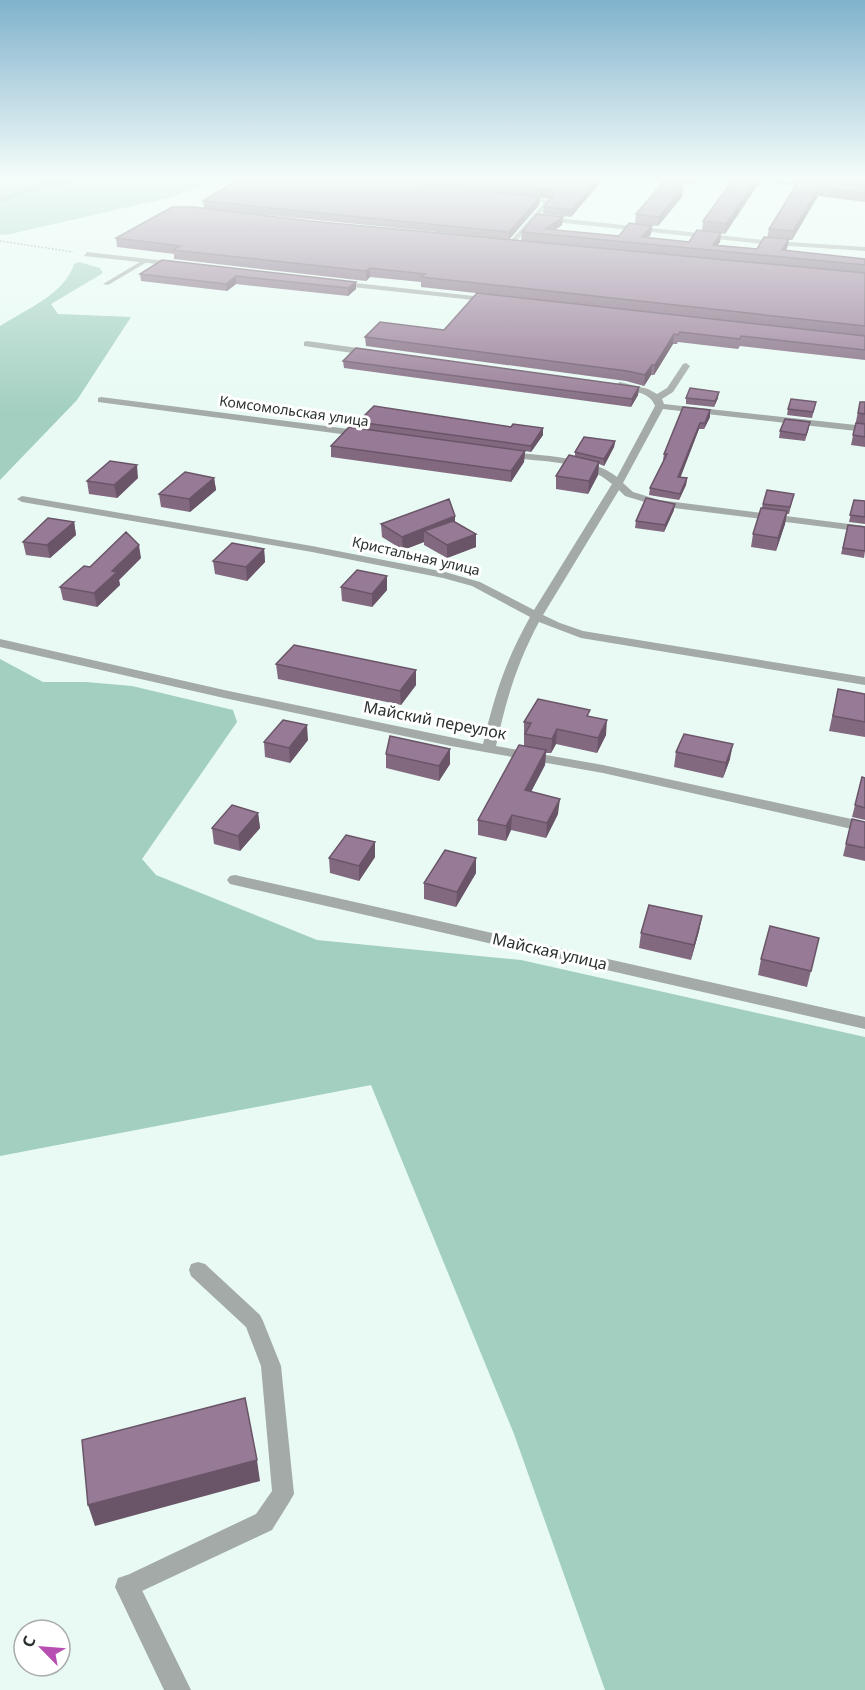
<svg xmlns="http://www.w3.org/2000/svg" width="865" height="1690" font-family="'Noto Sans',sans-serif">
	<rect width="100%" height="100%" fill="#e8faf3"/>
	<path fill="#a2cfc0" d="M0,177H221L172,197L6,235L0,234Z
		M79,262L100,268L103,273L51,304L58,314L131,317L77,400L0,480V326C25,310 65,294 74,264Z
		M0,659L43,682H86L132,686L233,710L237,722L142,859L156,875L317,940L521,960L865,1037V1690H605L514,1434L371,1085L0,1156Z"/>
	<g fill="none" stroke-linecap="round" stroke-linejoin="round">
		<path stroke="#84b0a2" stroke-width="4" d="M0,200L49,184H62L75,177"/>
		<path stroke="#87938f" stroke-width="1.5" stroke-dasharray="1.5 2" stroke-linecap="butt" d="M0,241L73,252"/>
		<path fill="#a3aaa7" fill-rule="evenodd" d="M145,259L147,262L108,285L103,284Z
			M198,1262L205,1264L260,1315L263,1321L281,1366L294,1494L290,1501L272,1530L127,1598L119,1595L116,1587L119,1579L256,1514L272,1491L261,1366L246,1327L191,1276L189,1270L191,1264Z"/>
		<path fill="#a3aaa7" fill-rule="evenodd" d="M724,177H750L817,186L814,188Z
			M519,195L551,201L539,216L774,241L865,247V251L774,245L536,220L513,245L510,241L544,203L517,198Z
			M87,252L176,262L180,264L176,266L84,256Z
			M337,281L492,298L496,300L492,302L334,285V281Z
			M307,341L373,350L377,353L373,356L304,346V342Z
			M686,363L690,366L673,392L662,399L664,404L865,426V432L663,409L623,483L633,492L659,500L865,526V532L658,506L625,496L619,490L543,615L560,623L583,631L865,677V685L581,638L539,622C517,663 506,700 496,746L603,765L865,822V832L603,773L451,746L224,698L0,647V639L224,690L483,744C495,694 505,662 530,617L472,586L443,578L312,552L22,502L17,499L22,496L312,546L445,572L480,582L534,610L612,484C586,460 541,462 507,457L502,454L507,451C538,456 593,456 617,477L655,406C649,389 628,393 615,385L620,382L648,389L657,394L667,388L683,364Z
			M101,397L364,431L369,434L364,437L98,402V398Z
			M235,875L865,1017V1029L230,884L227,880L230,876Z
			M127,1575L136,1578L191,1690H164L115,1587L118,1578Z"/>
	</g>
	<path fill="#826980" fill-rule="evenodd" d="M357,177H605L571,217L543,214L544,207L550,199L540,198L539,205L509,239L521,241L522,232L563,217L562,225L555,230L619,236L652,226L651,234L648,238L689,242L702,231L703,221L735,177H760L759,183L725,234L721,233L720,242L717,245L757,249L767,238L769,229L802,180V177H865V202L818,196L792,240H789L787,248L786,251L865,259V336L421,287V282L370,277L366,281L174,259V254L117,247L116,238L204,208L203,201ZM247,213L477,236L310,221Z
		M609,177H698L692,185L678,184L683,188L682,197L658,226L635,224L636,214L663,182Z
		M162,260L356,289L348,296L236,284L227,291L141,281L140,274Z
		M477,293L865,336V360L740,346L738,349L678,342L677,344H673L654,375H651L644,386L626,381L366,346L365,337L444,330Z
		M343,361L639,387L638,395L631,407L344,368Z
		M686,398H718L714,407L686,404Z
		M816,402L812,418L787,415L788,409Z
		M860,402H865V447L851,445Z
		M710,410V417L704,429H699L680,477L687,478L686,485L679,500L649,495L650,488L664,460H663L664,454Z
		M358,422L511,427L543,428V435L531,452L525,451L524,462L511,482L331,457V446L358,428Z
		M809,428L805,441L779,438L780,431Z
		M615,441L614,447L604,466L599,464L598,475L588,494L556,489V476L575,456V452Z
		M138,478L117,498L89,494L87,481Z
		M214,478L216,490L190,512L161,507L159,494Z
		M794,494L789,514H787L785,524L776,551L751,547L753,534L763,504Z
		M854,500L865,501V524L849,522Z
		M674,510L664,532L635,528L636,521Z
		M455,516V522L476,547L447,558L424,545V542L403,550L382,537L381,524Z
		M74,522L76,535L50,558L26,555L23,542Z
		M848,525L865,527V551L864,558L841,554Z
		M264,549L265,562L247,581L215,574L213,561Z
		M141,558L119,580L120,585L97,607L63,600L60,587L90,567Z
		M341,587L387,590L372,607L342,601Z
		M276,664L416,670V685L401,705L278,679Z
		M838,689L865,694V737L829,731Z
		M589,716L606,735L597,753L556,744L551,753H546L545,765L531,792L558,814L546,838L511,830L506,841L478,835V820L524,746V722Z
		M308,740L290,763L265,757L264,742Z
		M450,749V764L439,781L386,768V754Z
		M676,752L730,759L723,778L674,767Z
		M862,777L865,778V820L852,817Z
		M258,813L260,828L240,851L214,844L212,828Z
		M852,819L865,822V861L843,856Z
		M375,857L359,881L330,873L329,858Z
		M476,873L456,907L424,899V883Z
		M702,916L699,931L691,960L639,948L641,933Z
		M819,938L807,987L758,975L761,959Z"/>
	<path fill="#6a5568" d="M600,177H605L571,217L572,210Z
		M698,177L692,185V178Z
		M759,177H760L759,183L725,234L726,224Z
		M683,188L682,197L658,226L659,217Z
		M819,188L818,196L792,240L793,231Z
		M540,197L539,205L509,240V232Z
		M563,217L562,225L548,235L545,229Z
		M652,226L651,234L643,244L642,237Z
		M721,233L720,242L714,250L713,245Z
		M789,239L787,248L782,257V250Z
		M370,268V277L366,281V271Z
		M236,276V284L227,291L226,284Z
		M356,282V289L348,296V288Z
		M674,334L673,344L654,375L655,365Z
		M652,365L651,375L644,386L645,375Z
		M639,387L638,395L631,407L632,399Z
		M719,392L718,398L714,407L715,401Z
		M710,410V417L704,429L705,423Z
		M700,423L699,429L678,484V477Z
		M543,428V435L531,452V446Z
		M615,441L614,447L604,466V459Z
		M525,451L524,462L511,482V471Z
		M599,462L598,475L588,494L589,481Z
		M137,465L138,478L117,498L114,485Z
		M214,478L216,490L190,512L189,499Z
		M687,478L686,485L679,500L680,494Z
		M675,504L674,510L664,532L665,525Z
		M787,511L785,524L776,551L778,538Z
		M455,516V529L424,531V542L403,550L402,537Z
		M74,522L76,535L50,558L47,545Z
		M476,534V547L447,558V545Z
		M139,545L141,558L119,580L120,585L97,607L94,593L112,571Z
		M264,549L265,562L247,581L246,567Z
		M387,576V590L372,607V594Z
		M416,670V685L401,705L400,691Z
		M607,720L606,735L597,753L598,738Z
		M307,725L308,740L290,763L289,748Z
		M557,729L556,744L551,753L552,739Z
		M733,744L730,759L723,778L726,763Z
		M450,749V764L439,781V766Z
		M546,750L545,765L524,805L525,790Z
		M560,799L558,814L546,838L547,823Z
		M258,813L260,828L240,851L238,836Z
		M512,815L511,830L506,841V826Z
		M375,842V857L359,881V866Z
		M476,858V873L456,907L457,892Z
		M702,916L699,931L691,960L694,945Z
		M257,1460L260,1481L95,1526L88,1505Z"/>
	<path fill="#977a95" stroke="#6a5568" stroke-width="1.5" d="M242,177H355L540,197L509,232L203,201Z
		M422,177H600L572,210L544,207L553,195L552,191Z
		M668,177H670L683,188L659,217L636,214Z
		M735,177H759L726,224L703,221Z
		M799,180L865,186V193L819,188L793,231L769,229Z
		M172,207H193L310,221L865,273V326L421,277L425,274L370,268L366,271L173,250L180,246L116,238Z
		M537,214L563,217L545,229L619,236L629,223L652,226L642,237L689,242L697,230L721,233L713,245L757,249L764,237L789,239L782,250L865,259V265L522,232Z
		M162,260L356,282L348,288L236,276L226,284L140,274Z
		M477,293L865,336V350L741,336L740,339L680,332L678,335L674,334L655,365H652L645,375L627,371L365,337L380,322L444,330Z
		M356,348L639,387L632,399L343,361Z
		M690,388L719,392L715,401L686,398Z
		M791,399L816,402L813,412L788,409Z
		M860,402H865V414L858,413Z
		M374,406L511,427L513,424L543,428L531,446L358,422Z
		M683,407L710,410L705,423H700L678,477L687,478L680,494L650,488L667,454H664Z
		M785,419L810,422L806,435L780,431Z
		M856,423L865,424V437L853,435Z
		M349,427L525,451L511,471L331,446Z
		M584,437L615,441L604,459L575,452Z
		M569,455L599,462L589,481L556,476Z
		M110,461L137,465L114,485L87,481Z
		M185,472L214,478L189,499L159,494Z
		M767,490L794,494L790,507L763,504Z
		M646,498L675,504L665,525L636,521Z
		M449,499L455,516L402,537L381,524Z
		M854,500L865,501V517L850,515Z
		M761,508L787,511L778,538L753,534Z
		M48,518L74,522L47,545L23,542Z
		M453,521L476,534L447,545L424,531Z
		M848,525L865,527V551L843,548Z
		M126,532L139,545L112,571L117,572L94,593L60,587L84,566L90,567Z
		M232,543L264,549L246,567L213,561Z
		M357,570L387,576L372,594L341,587Z
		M294,645L416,670L400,691L276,664Z
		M838,689L865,694V722L833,716Z
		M538,699L590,710L587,716L607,720L598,738L557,729L552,739L525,734L531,723L524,722Z
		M283,720L307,725L289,748L264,742Z
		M684,734L733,744L726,763L676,752Z
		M390,736L450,749L439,766L386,754Z
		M519,745L546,750L525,790L560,799L547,823L512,815L506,826L478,820Z
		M862,777L865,778V808L855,805Z
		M232,805L258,813L238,836L212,828Z
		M852,819L865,822V848L846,844Z
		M346,835L375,842L359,866L329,858Z
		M445,850L476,858L457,892L424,883Z
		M649,905L702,916L694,945L641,933Z
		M770,926L819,938L811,971L761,959Z
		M245,1398L257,1460L88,1505L82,1440Z"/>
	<linearGradient id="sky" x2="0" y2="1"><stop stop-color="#80b2cc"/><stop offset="0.43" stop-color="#f5fdfa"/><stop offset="1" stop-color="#f5fdfa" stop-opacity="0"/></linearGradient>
	<rect width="865" height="414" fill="url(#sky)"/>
	<g text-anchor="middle" stroke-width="6" stroke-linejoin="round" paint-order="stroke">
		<g font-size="14" fill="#29302e" stroke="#fff">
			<text transform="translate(294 411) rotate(8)" y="5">Комсомольская улица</text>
			<text transform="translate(416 556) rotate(13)" y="5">Кристальная улица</text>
		</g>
		<g font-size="16" fill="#29302e" stroke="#fff">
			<text transform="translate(435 720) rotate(11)" y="6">Майский переулок</text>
			<text transform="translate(550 951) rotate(13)" y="6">Майская улица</text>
		</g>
	</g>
	<g transform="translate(42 1648) rotate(295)"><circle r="28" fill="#ffffff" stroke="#a9acab" stroke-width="1.5"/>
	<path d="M0-4.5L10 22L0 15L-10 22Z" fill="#b74fb2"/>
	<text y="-9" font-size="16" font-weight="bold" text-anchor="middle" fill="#29302e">С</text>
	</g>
</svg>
